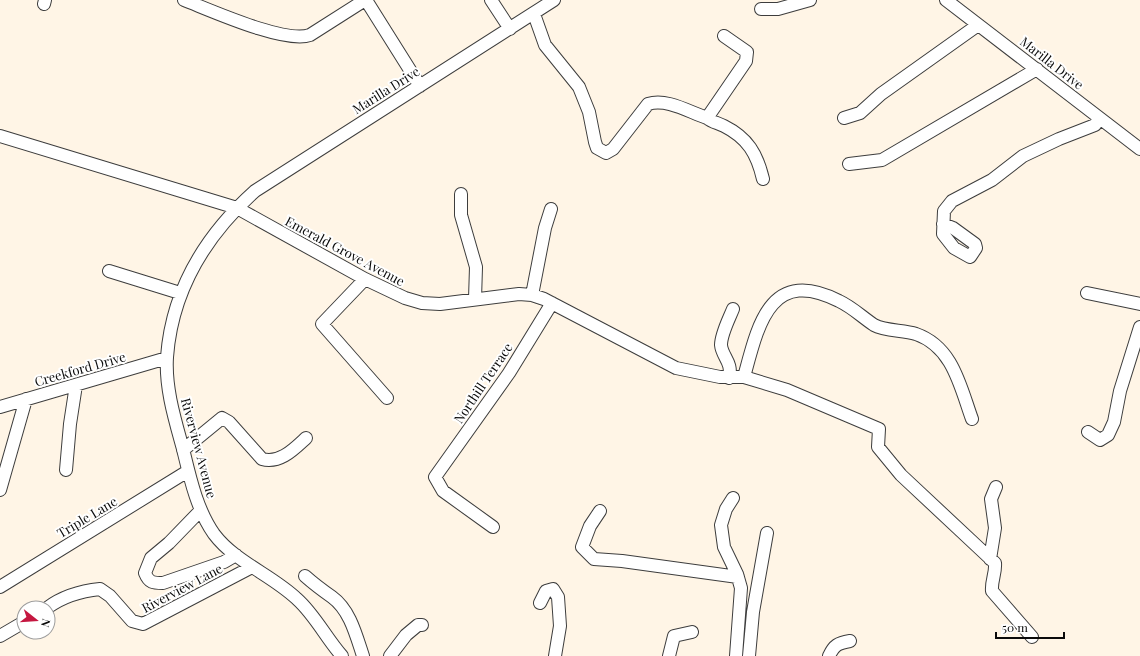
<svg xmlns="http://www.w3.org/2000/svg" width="1140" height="656" font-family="'Playfair Display',serif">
	<rect width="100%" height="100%" fill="#fff5e6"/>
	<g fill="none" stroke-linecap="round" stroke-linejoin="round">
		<defs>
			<path id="minor" d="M184,0C210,10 285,44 310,35L365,0
				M366,0L420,86
				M491,0L510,29
				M946,0L1140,149
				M44,4L45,0
				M761,9H778L810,0
				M534,14L545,45L579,87L589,112L595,142L597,148L606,153L613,149L648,104C667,98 689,112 707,118L746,61L747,52L724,36
				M707,118C712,122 718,123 724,126C748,138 757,154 763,179
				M844,118L860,113L881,94L978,25
				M0,136L237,208L365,279L405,298L422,303L440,304L519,294L532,295L544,299L676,368L720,377H744L787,390L879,429L878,447L901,475L995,563C996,573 991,581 992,591L1032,637
				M849,164L882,160L1037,69
				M461,194V215L476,267L475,299
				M943,224L953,228L975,244L976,248L970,257L954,248L943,234L944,211L952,201L992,180L1023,156L1059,139L1095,125L1099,119
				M109,271L180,293
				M365,279L322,324L387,398
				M1087,293L1140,304
				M532,295L545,228L551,209
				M744,377C758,325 770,266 839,301C852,307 862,317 874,325C885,331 903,330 916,334C953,347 960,386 972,419
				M729,378C733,362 722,357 721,345C721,334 729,319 733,309
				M0,407L167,358
				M1088,432L1100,440L1108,435L1114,422L1120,391L1140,327
				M183,450L222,418L229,422L262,459C280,464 294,449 306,438
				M66,470L70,424L76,385
				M0,490L26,399
				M733,498L726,509L721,525L724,547L737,574L741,588L736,656
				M201,510L169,543L151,558L145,573C149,583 153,583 163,583L224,562L236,555
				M600,511L590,526L582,547L594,559L622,561L738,577
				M493,527L443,491L435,477L509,373L552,303
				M990,559L995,528L991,499L996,487
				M305,576C314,584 322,590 332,597C350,610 356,635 363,656
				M0,587L188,471
				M540,603L546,591L553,589L558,597L560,626L555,656
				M47,608C63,596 80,591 100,589L110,596L132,621L143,624L252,567
				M0,636L24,622
				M342,656C326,638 315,615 297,599C272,575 235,562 214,534C197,510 190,478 183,449C175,420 165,388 167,357C172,290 206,235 255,191L554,0
				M390,656L406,635L418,625H422
				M669,656L674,636L692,632
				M749,656L753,612L767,533
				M829,656C834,645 838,643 850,641"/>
		</defs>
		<use href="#minor" stroke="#3d3d3d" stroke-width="14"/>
		<use href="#minor" stroke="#fff" stroke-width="12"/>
	</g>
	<g text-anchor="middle" stroke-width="4" stroke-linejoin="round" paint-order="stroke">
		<g font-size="13" fill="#0a0a0a" stroke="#fff">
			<text transform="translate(1052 63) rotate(38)" y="5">Marilla Drive</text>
			<text transform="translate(386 90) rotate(-32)" y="5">Marilla Drive</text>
			<text transform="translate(345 251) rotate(28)" y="5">Emerald Grove Avenue</text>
			<text transform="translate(80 369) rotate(-16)" y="5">Creekford Drive</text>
			<text transform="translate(483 383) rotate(-56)" y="5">Northill Terrace</text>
			<text transform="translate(199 448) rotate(75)" y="5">Riverview Avenue</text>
			<text transform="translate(87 517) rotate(-31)" y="5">Triple Lane</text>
			<text transform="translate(182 588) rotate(-28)" y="5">Riverview Lane</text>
		</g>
	</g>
	<g transform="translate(36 620) rotate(107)"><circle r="19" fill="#ffffff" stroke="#9d9d9d"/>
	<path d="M0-3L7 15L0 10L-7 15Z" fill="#c51740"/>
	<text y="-6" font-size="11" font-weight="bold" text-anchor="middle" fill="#0a0a0a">N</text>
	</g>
	<path d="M996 632v6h68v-6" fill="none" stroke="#0a0a0a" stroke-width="2"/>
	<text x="1002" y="632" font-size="12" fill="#0a0a0a" stroke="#ffffff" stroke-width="3" paint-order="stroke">50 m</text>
</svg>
